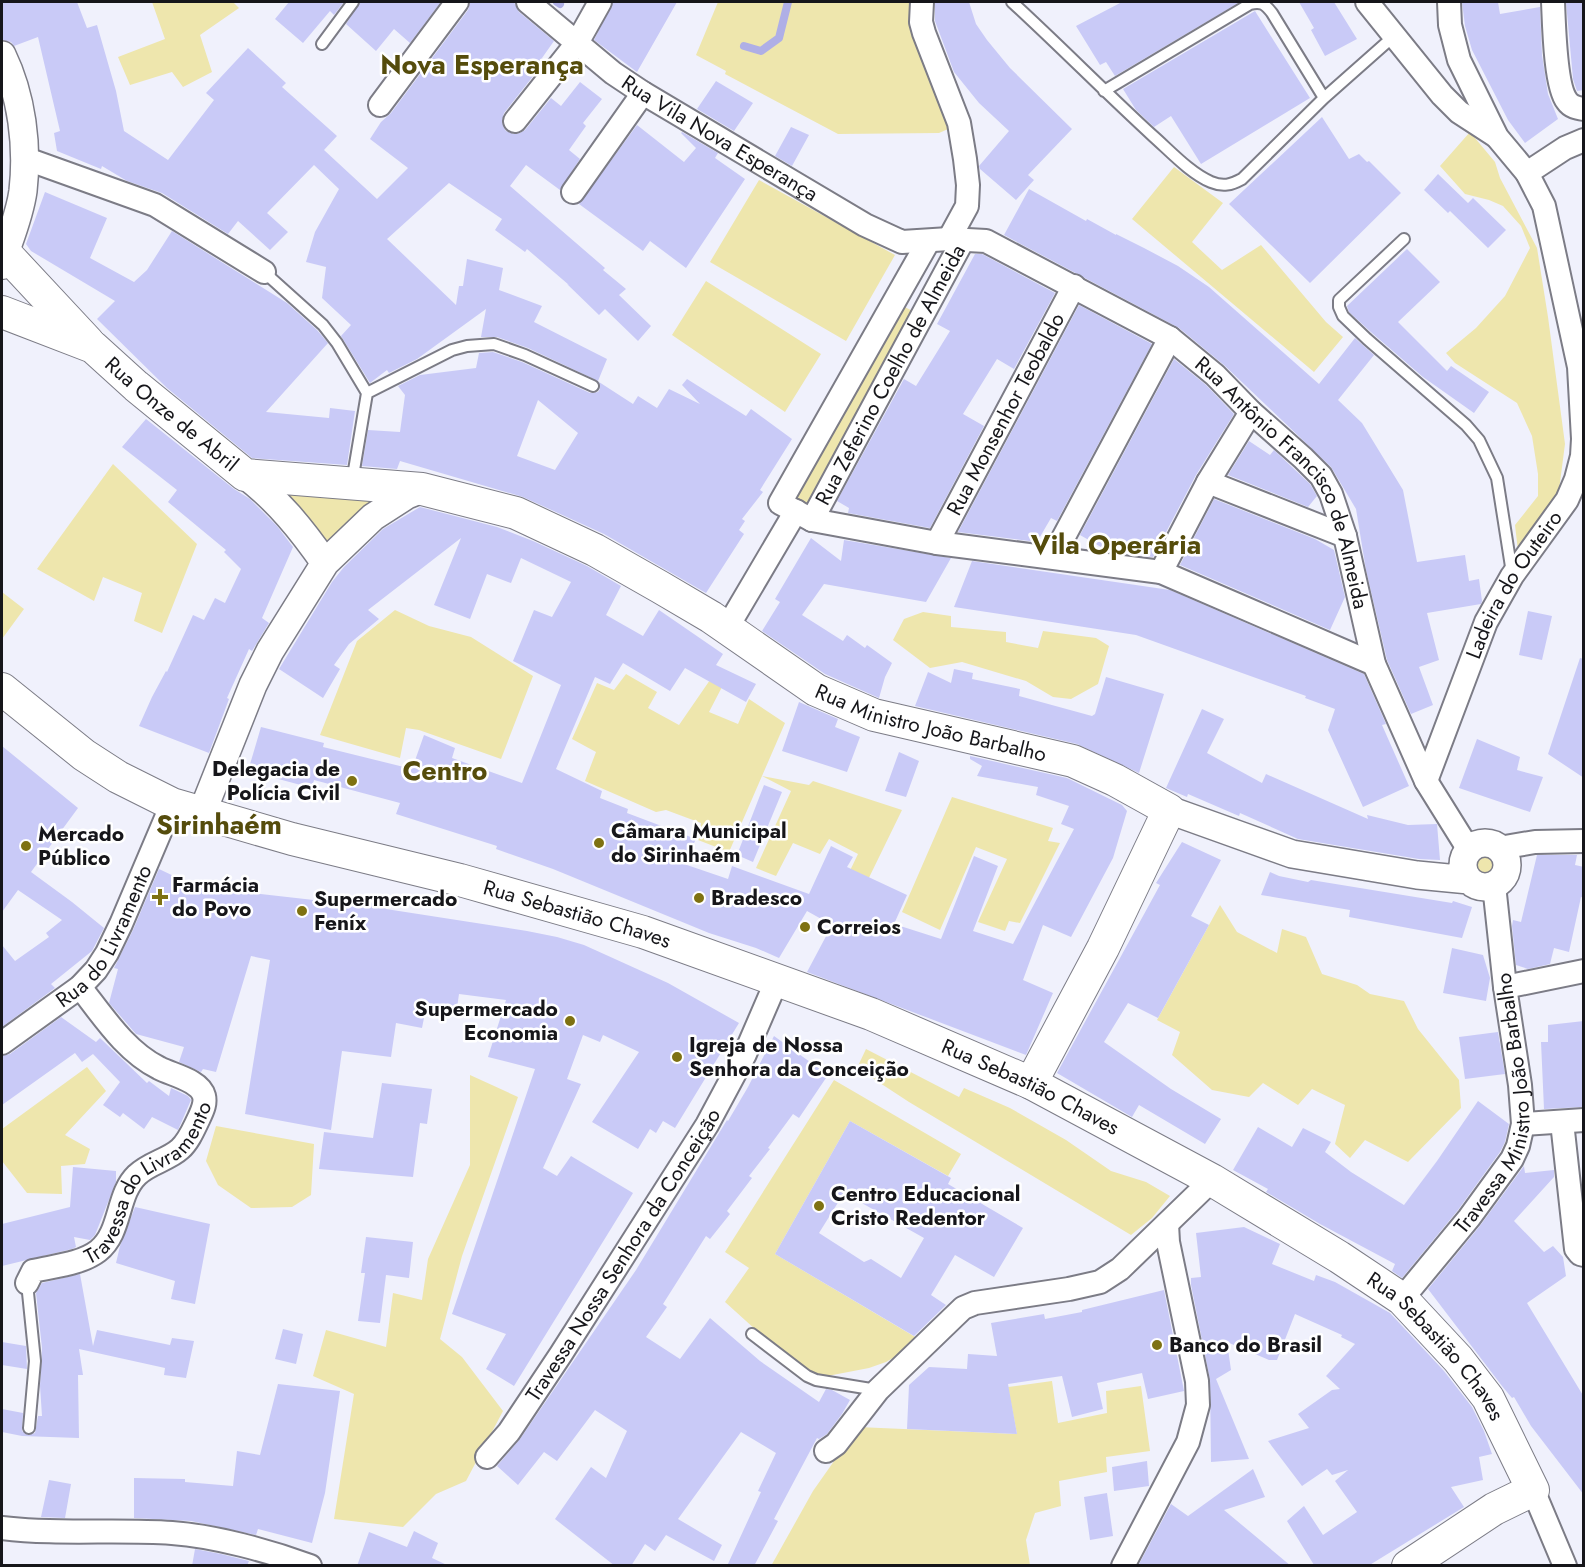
<svg xmlns="http://www.w3.org/2000/svg" width="1585" height="1567" font-family="Jost,sans-serif">
	<rect width="100%" height="100%" fill="#f0f1fc"/>
	<path fill="#eee6ad" d="M152,2H233L239,8L200,35L212,72L183,87L172,72L130,85L118,57L165,39Z
		M718,2H916L964,122L939,133L838,134L725,74L726,71L696,55Z
		M1470,132L1495,162L1500,178L1537,248L1548,317L1565,444L1559,490L1548,514L1518,551L1515,525L1538,496V474L1532,436L1517,403L1455,363L1446,353L1476,328L1505,296L1530,248L1521,226L1503,206L1489,200L1465,194L1440,166Z
		M1174,167L1223,203L1192,242L1222,270L1261,245L1326,322L1343,337L1314,372L1132,219Z
		M759,180L895,255L846,341L710,262Z
		M706,281L821,354L785,412L672,335Z
		M897,303L928,319L815,516L787,500Z
		M113,464L197,544L162,633L134,621L142,593L103,577L94,601L37,569Z
		M276,487L380,496L325,551Z
		M2,592L24,609L2,639Z
		M395,610L429,626L471,637L533,676L501,759L419,730L406,728L400,758L320,735L357,641Z
		M923,612L951,616V627L1006,632V642L1038,648L1043,631L1096,638L1109,646L1098,684L1071,699L1053,697L1026,681L962,662L930,668L893,640L904,619Z
		M626,674L657,692L648,708L679,725L710,680L723,685L709,712L738,724L749,699L785,723L762,776L809,785L813,781L902,810L862,892L844,883L858,854L829,839L820,854L793,843L776,876L756,868L791,791L762,776L729,852L698,840L701,823L666,810L656,812L585,781L596,752L572,739L597,683L614,690Z
		M952,797L1053,828L1048,841L1060,843L1020,923L1009,921L1005,931L978,922L1007,859L976,847L940,930L902,912Z
		M1469 866a16 16 0 1 1 32 0a16 16 0 1 1-32 0Z
		M1220,905L1237,932L1277,953L1282,929L1306,937L1322,974L1357,985L1370,994L1404,1001L1418,1029L1459,1080L1461,1108L1408,1162L1365,1140L1350,1158L1335,1144L1345,1105L1312,1089L1298,1105L1263,1083L1249,1097L1212,1090L1172,1055L1180,1032L1157,1020Z
		M866,1049L959,1097L964,1088L1010,1108L1066,1140L1111,1171L1146,1182L1170,1196L1152,1218L1131,1235L909,1102L857,1068Z
		M87,1067L106,1091L65,1135L90,1149L85,1164L61,1166L62,1194L27,1193L2,1161V1129Z
		M470,1075L518,1097L462,1256L440,1339L462,1357L503,1411L466,1481L436,1494L403,1527L334,1519L354,1394L313,1376L326,1330L386,1347L393,1293L422,1300L428,1259L470,1165Z
		M834,1080L961,1154L948,1176L850,1121L775,1254L922,1341L886,1362L869,1368L817,1378L756,1330L725,1302L749,1268L725,1252Z
		M216,1126L314,1144L311,1195L292,1207L251,1208L218,1185L206,1161Z
		M1052,1381L1058,1423L1107,1413L1106,1391L1141,1386L1150,1451L1106,1457L1107,1472L1059,1481L1061,1506L1035,1513L1026,1540L1030,1565L771,1566L813,1491L858,1427L1017,1434L1008,1387Z"/>
	<g fill="none" stroke-linecap="round" stroke-linejoin="round">
		<path stroke="#afafe6" stroke-width="8" d="M557,2L560,4
			M744,46L761,51L779,38L788,2"/>
	</g>
	<path fill="#c9caf7" fill-rule="evenodd" d="M2,2H77L87,28L97,25L116,91L124,131L168,160L214,100L206,93L248,48L286,83L282,87L337,136L324,150L377,199L408,168L370,139L381,122L391,113L468,10L470,2H514L519,12L554,41L542,58L545,61L504,113L502,120L503,126L506,131L514,134L520,133L525,130L551,98L561,106L580,82L602,99L583,123L586,126L569,150L580,159L560,190L526,165L510,186L605,268L603,270L626,289L619,295L651,326L638,341L605,309L599,315L567,284L569,285L527,249L525,252L495,230L502,219L449,183L387,239L456,305L459,286H463L467,259L503,268L499,290L542,306L534,322L607,359L598,381L528,348L497,337H481L486,309L417,359L389,373L387,370L370,383L341,336L351,325L322,298L326,267L306,262L315,232L339,189L314,165L267,213L288,232L270,250L238,221L228,234L162,193L127,181L102,166L101,169L57,151L54,133L60,131L38,37L14,46L11,42L2,40Z
		M289,2H344L334,15L330,11L303,43L275,19Z
		M360,2H441L410,43L394,29L376,51L346,24Z
		M613,2H677L637,72L594,40Z
		M935,2H969L976,24L987,40L1010,68L1072,129L1028,175L1034,180L1016,200L980,169L979,166L1009,131L979,103L954,72L935,21Z
		M1122,2H1240L1115,76L1106,62L1100,65L1076,26Z
		M1299,2H1334L1357,39L1325,56L1311,30L1314,28Z
		M1462,2H1498L1500,14L1540,7L1542,55L1548,94L1558,119L1525,143L1508,120L1472,50L1465,26Z
		M1566,2H1584V90L1577,91L1573,79Z
		M1255,11L1310,98L1201,164L1171,116L1154,127L1136,110L1123,89Z
		M716,81L753,103L734,131L697,109Z
		M1322,117L1349,159L1359,154L1367,162L1369,161L1401,193L1310,283L1229,204Z
		M637,125L684,162L696,148L681,133L682,132L718,153L715,158L745,179L686,268L650,241L643,251L579,204Z
		M791,127L809,135L792,166L775,156Z
		M1438,174L1468,203L1473,198L1506,230L1488,248L1450,211L1448,213L1424,190Z
		M1029,189L1086,221L1087,219L1116,235V234L1144,248L1178,266L1209,287L1319,384L1355,338L1374,355L1338,400L1362,423L1403,490L1417,562L1465,555L1469,581L1479,579L1482,601L1481,604L1427,613L1439,660L1419,667L1433,705L1411,714L1387,660L1366,570L1356,509L1331,467L1224,365L1179,328L1004,235Z
		M45,192L107,218L90,258L134,282L147,270L172,231L287,303L317,330L328,343L266,412L329,418L330,408L355,411L347,465L252,458L167,388L97,319L115,301L31,251L26,244Z
		M1407,249L1440,282L1398,322L1447,371L1451,366L1489,392L1474,413L1423,377L1372,333L1349,312L1347,306Z
		M975,254H982L1055,293L1014,369L997,359L963,414L984,426L930,528L848,513L849,508L837,501L904,379L916,386L950,331L937,324Z
		M1079,305L1152,344L1057,521L1051,518L1037,542L958,532Z
		M493,352L522,362L590,393L598,392L600,389L599,382L633,404L638,396L657,408L669,389L700,404L682,385L687,379L746,416L751,409L792,439L760,490L763,492L742,519L745,521L739,530L744,534L706,593L604,534L523,497L400,461L397,469L362,466L368,430L400,432L405,395L398,386L420,375L476,368L479,353ZM538,400L578,433L555,470L517,456Z
		M1174,359L1206,385L1234,414L1196,475L1153,557L1144,556L1115,539L1108,551L1080,535Z
		M146,419L234,489L250,499L277,526L293,547L262,618L269,623L252,651L249,649L227,698L229,699L209,753L139,726L152,697L166,671L167,672L193,615L204,620L215,598L225,603L241,569L224,552L226,550L168,502L177,490L122,447Z
		M1249,441L1270,455L1274,450L1310,484L1317,496L1308,507L1228,475Z
		M1214,499L1315,539L1334,550L1345,597L1330,630L1180,565Z
		M420,507L497,527L533,541L587,566L621,586L606,615L643,636L659,610L723,654L716,665L756,684L746,702L685,668L670,691L623,663L610,684L595,677L556,769L602,791L600,798L628,809L627,813L696,839L684,864L728,879L732,866L809,894L831,846L853,857L847,867L907,895L894,924L941,939L974,856L998,866L973,931L1013,944L1074,829L1061,824L1069,806L1036,795L1038,787L977,776L982,766L970,759V756L1067,778L1122,805L1127,811L1113,858L1071,937L1043,925L1023,980L1053,993L1026,1055L807,972L832,925L807,911L779,958L756,948L709,933L553,869L496,849L497,846L396,814L400,803L314,780L312,788L248,771L261,727L324,743L323,747L412,769L424,735L455,748L452,758L522,783L561,685L513,661L534,610L552,617L571,582L521,558L511,583L487,574L470,619L434,605L461,538L368,610L379,619L349,644L334,665L340,669L323,698L279,669L332,582L344,567L383,529Z
		M811,538L841,561L844,540L951,558L926,602L824,584L802,615L843,641L847,635L865,648L867,645L892,663L885,677L879,698L825,674L762,631L780,602L775,599Z
		M972,561L1170,590L1364,674L1386,724L1382,725L1409,786L1363,807L1328,730L1335,709L1305,698L1306,696L1136,635L954,607Z
		M1528,611L1552,616L1542,660L1519,655Z
		M1580,658L1584,659V778L1548,754Z
		M954,669L973,673L972,679L1020,689L1019,696L1092,716L1095,714L1106,677L1164,694L1139,773L1077,744L915,706L928,672L951,683Z
		M799,702L838,719L835,727L860,737L847,772L782,751Z
		M1202,709L1224,719L1207,753L1262,783L1266,774L1368,819L1367,815L1408,825L1437,824L1440,860L1419,859L1298,839L1240,813L1239,816L1188,794L1187,797L1166,788Z
		M1477,739L1520,757L1517,770L1543,777L1530,812L1459,788Z
		M2,746L78,808L31,872L72,902L104,928L92,951L51,984L55,988L2,1027V945L15,961L49,937L46,933L62,920L18,890L2,912Z
		M899,752L919,761L906,797L885,791Z
		M764,785L782,792L753,862L737,855Z
		M1182,842L1221,860L1191,916L1209,925L1158,1018L1128,1003L1104,1042L1171,1089L1221,1119L1205,1144L1139,1105L1132,1117L1057,1073L1160,885L1156,883Z
		M1537,855H1577L1575,865L1584,867V898L1581,897L1569,952L1554,948L1550,964L1528,969L1516,965L1512,926L1513,920L1521,922Z
		M159,869L180,879L233,891L358,905L359,902L387,905L386,909L527,931L557,937L584,945L668,983L739,1023L675,1128L663,1121L656,1133L650,1129L638,1149L592,1122L639,1052L603,1035L600,1042L583,1035L567,1079L581,1084L543,1168L557,1176L571,1156L633,1193L514,1386L486,1369L506,1334L452,1314L535,1069L488,1057L506,1000L459,994L457,1008L427,1003L422,1028L396,1023L391,1057L342,1051L331,1130L245,1114L270,960L251,956L216,1072L203,1069L201,1072L179,1062L184,1047L136,1034L109,1003L118,969L114,968L133,930Z
		M1270,872L1279,876L1308,882L1311,880L1452,903L1453,901L1472,907L1462,938L1349,917L1350,910L1261,895Z
		M1452,948L1483,955L1490,978L1486,1001L1443,993Z
		M61,1017L96,1042L100,1038L147,1083L149,1081L169,1096L171,1088L188,1096L191,1100L178,1130L152,1117L144,1129L123,1113L120,1117L103,1105L120,1082L93,1054L82,1062L75,1053L2,1105V1056L10,1054Z
		M1584,1021V1107L1544,1109L1541,1042H1548V1025Z
		M1498,1032L1505,1074L1465,1079L1459,1037Z
		M774,1036L828,1075L799,1118L793,1114L768,1148L770,1149L749,1176L752,1178L727,1211L730,1214L710,1239L706,1236L663,1304L667,1307L646,1337L680,1359L710,1318L760,1361L819,1402L826,1389L832,1390L850,1400L842,1414L827,1434L819,1439L817,1438L774,1519L778,1521L754,1566H727L761,1492L758,1491L776,1453L741,1432L678,1519L722,1545L714,1561L666,1535L655,1551L645,1544L631,1566H615L555,1519L591,1467L606,1478L627,1431L595,1410L557,1461L544,1452L518,1485L497,1466L520,1439L636,1270L727,1120L728,1121L748,1087Z
		M382,1083L432,1089L427,1124L420,1123L413,1177L319,1169L324,1132L373,1138Z
		M1478,1101L1509,1124L1505,1142L1500,1152L1458,1210L1402,1278L1392,1271L1395,1264L1320,1224L1266,1192L1268,1189L1233,1170L1258,1127L1292,1147L1303,1128L1331,1142L1325,1152L1351,1172L1404,1205L1437,1161Z
		M850,1121L951,1178L948,1184L1023,1228L994,1277L955,1255L931,1295L946,1305L914,1336L775,1254ZM844,1193L924,1238L901,1278L871,1259L864,1262L819,1233Z
		M1524,1166L1525,1173L1554,1170V1177L1514,1221L1544,1252L1553,1246L1563,1257L1566,1276L1527,1303L1584,1397V1495L1531,1426L1514,1397L1512,1398L1502,1386L1428,1289L1479,1227Z
		M73,1167L116,1171V1182L95,1235L90,1240L74,1237L76,1247L72,1249L2,1266V1224L70,1207Z
		M135,1207L210,1224L195,1304L171,1299L175,1281L116,1263L120,1246Z
		M1244,1227L1280,1244L1272,1264L1314,1281L1316,1275L1335,1282L1390,1313L1444,1371L1472,1407L1484,1431L1492,1454L1479,1457L1483,1480L1451,1487L1464,1507L1368,1566L1314,1565L1287,1521L1304,1506L1323,1535L1357,1512L1335,1481L1348,1470L1332,1475L1327,1469L1302,1486L1268,1441L1309,1428L1298,1414L1332,1390L1340,1389L1326,1376L1355,1344L1341,1337L1342,1335L1295,1314L1277,1360H1269L1227,1342L1231,1370L1216,1379L1249,1459L1211,1462L1210,1380L1191,1285V1278L1201,1277L1196,1233Z
		M366,1237L413,1242L409,1278L386,1275L380,1323L358,1321L365,1273H361Z
		M80,1274L93,1346L97,1330L170,1345L172,1338L194,1341L186,1378L164,1375L165,1368L79,1349L83,1375H78L79,1438L22,1436L2,1432V1409L23,1413L22,1431L28,1435L35,1433L38,1416H42L40,1386L42,1348L36,1293L42,1283Z
		M1164,1290L1184,1391L1148,1399L1142,1373L1097,1383L1103,1409L1072,1417L1062,1376L1008,1384L1017,1434L907,1429L909,1385L929,1367L967,1369L968,1354L997,1356L991,1323L1044,1314L1045,1319L1082,1312V1310Z
		M283,1329L303,1334L296,1364L275,1359Z
		M2,1342L26,1346L27,1369L2,1365Z
		M278,1384L340,1391L325,1493L312,1543L258,1529L256,1535L191,1521L134,1518V1478L185,1479V1482L233,1486L237,1451L260,1455Z
		M1147,1461L1149,1486L1114,1491L1112,1467Z
		M1253,1469L1265,1497L1224,1510L1291,1566H1138L1171,1504L1188,1516Z
		M49,1480L71,1484L65,1518L41,1517Z
		M1107,1493L1113,1536L1090,1540L1084,1497Z
		M414,1531L438,1543L432,1558L449,1566H357L369,1532L407,1547Z
		M195,1549L221,1554L249,1561L247,1566H192Z"/>
	<g fill="none" stroke-linecap="round" stroke-linejoin="round">
		<defs>
			<path id="service" d="M1012,2C1060,46 1105,92 1153,136C1170,151 1190,173 1211,182C1223,187 1231,185 1242,179L1324,98L1394,36
				M322,44L353,2
				M1104,91L1250,4C1261,1 1265,4 1272,13L1324,98
				M1404,239L1339,300V307L1343,316L1367,339L1466,425L1479,440L1497,478L1512,573
				M264,272L323,325L337,343L367,393
				M352,482L367,393L452,350L467,346L494,344L525,355L593,386
				M27,1283L35,1361L29,1428
				M752,1334L807,1376L816,1380L877,1390"/>
			<g id="minor">
				<path id="s1" d="M528,2L613,73L643,93L865,225L902,242L949,239L986,241L1170,338L1215,375L1251,412L1303,458L1321,476L1331,494L1345,536L1374,664L1426,781L1469,850"/>
				<path d="M922,2L921,22L924,33L959,123L965,159L968,185L967,206L949,239"/>
				<path d="M1367,2L1442,95L1459,112L1496,136"/>
				<path d="M1553,2C1554,23 1555,86 1567,101C1571,107 1577,108 1584,109"/>
				<path d="M380,105L457,2"/>
				<path d="M515,121L577,43L600,2"/>
				<path d="M24,158L155,205L264,272"/>
				<path d="M1527,173L1565,148L1584,140"/>
				<path d="M573,192L643,93"/>
				<path d="M928,242L780,503L812,520L937,543L1161,572L1374,664"/>
				<path d="M1208,482L1345,536"/>
				<path id="s2" d="M812,520L963,240"/>
				<path id="s3" d="M937,543L1074,286"/>
				<path d="M1053,557L1170,338"/>
				<path d="M1161,572L1208,482L1251,412"/>
				<path d="M727,628L796,511"/>
				<path id="s4" d="M1426,781L1486,622L1512,576L1567,500L1576,479L1582,456L1583,439L1579,367L1544,206L1527,173L1497,137L1459,60L1450,25L1449,2"/>
				<path d="M1499,848L1535,842L1584,841"/>
				<path d="M1505,987L1584,971"/>
				<path id="s5" d="M2,1043L80,987L96,970L107,953L121,924L172,804"/>
				<path d="M1562,1122L1576,1249L1580,1254L1584,1255"/>
				<path d="M1523,1124L1584,1120"/>
				<path id="s6" d="M27,1283L33,1271C54,1266 81,1264 98,1251C122,1232 116,1195 137,1175C149,1163 168,1160 180,1149C189,1141 194,1128 199,1118C202,1111 206,1104 204,1096C200,1080 172,1075 159,1068C125,1051 103,1016 80,987"/>
				<path id="s7" d="M1402,1299L1469,1218L1512,1159L1518,1146L1523,1124L1520,1085L1505,987L1494,885"/>
				<path d="M826,1451L836,1444L878,1390L963,1308L975,1303L1069,1289L1100,1282L1120,1269L1212,1180"/>
				<path id="s8" d="M487,1457L509,1432L561,1354L707,1125L745,1054L777,980"/>
				<path d="M1533,1490L1565,1566"/>
				<path d="M2,1528C58,1535 115,1529 172,1533C215,1536 269,1551 310,1566"/>
				<path d="M1123,1566L1188,1442L1198,1405L1197,1381L1168,1242L1167,1224"/>
			</g>
			<path id="tertiary" d="M2,55C22,96 28,146 23,191C20,213 12,233 5,253
				M245,475C278,500 302,530 325,563
				M1169,810L1292,854L1417,875L1469,880
				M202,813L253,685L270,651L325,563L373,517L407,495L422,489
				M1463 865a22 22 0 1 1 44 0a22 22 0 1 1-44 0Z"/>
			<g id="secondary">
				<path d="M2,263L5,253L88,342"/>
				<path id="s9" d="M2,312L93,347L136,386L245,475L422,489L516,513L595,550L660,587L711,617L816,690L874,715L1073,761L1115,780L1169,810L1103,948L1031,1083"/>
				<path id="s10" d="M2,689L84,755L118,777L172,804L292,839L460,880L643,932L871,1014L1031,1083L1212,1180L1339,1257L1402,1299L1458,1359L1488,1398L1533,1490L1494,1509L1408,1566"/>
			</g>
		</defs>
		<use href="#service" stroke="#7c7c86" stroke-width="14"/>
		<use href="#minor" stroke="#7c7c86" stroke-width="26"/>
		<use href="#tertiary" stroke="#7c7c86" stroke-width="30"/>
		<use href="#secondary" stroke="#7c7c86" stroke-width="34"/>
		<use href="#service" stroke="#fff" stroke-width="10"/>
		<use href="#minor" stroke="#fff" stroke-width="22"/>
		<use href="#tertiary" stroke="#fff" stroke-width="27"/>
		<use href="#secondary" stroke="#fff" stroke-width="32"/>
	</g>
	<g fill="#7e7112" stroke="#fff" stroke-width="2">
		<circle cx="352" cy="781" r="6"/>
		<circle cx="599" cy="843" r="6"/>
		<circle cx="26" cy="846" r="6"/>
		<path d="M157 888h6v6h6v6h-6v6h-6v-6h-6v-6h6z"/>
		<circle cx="699" cy="898" r="6"/>
		<circle cx="302" cy="911" r="6"/>
		<circle cx="805" cy="927" r="6"/>
		<circle cx="570" cy="1021" r="6"/>
		<circle cx="677" cy="1057" r="6"/>
		<circle cx="819" cy="1206" r="6"/>
		<circle cx="1157" cy="1345" r="6"/>
	</g>
	<g text-anchor="middle" stroke-width="5" stroke-linejoin="round" paint-order="stroke">
		<g font-size="21" fill="#16161a" stroke="#fff">
			<text dy="7" stroke="none"><textPath href="#s1" startOffset="236">Rua Vila Nova Esperança</textPath></text>
			<text dy="7" stroke="none"><textPath href="#s2" startOffset="165">Rua Zeferino Coelho de Almeida</textPath></text>
			<text dy="7" stroke="none"><textPath href="#s9" startOffset="201">Rua Onze de Abril</textPath></text>
			<text dy="7" stroke="none"><textPath href="#s3" startOffset="146">Rua Monsenhor Teobaldo</textPath></text>
			<text dy="7" stroke="none"><textPath href="#s1" startOffset="928">Rua Antônio Francisco de Almeida</textPath></text>
			<text dy="7" stroke="none"><textPath href="#s4" startOffset="216">Ladeira do Outeiro</textPath></text>
			<text dy="7" stroke="none"><textPath href="#s9" startOffset="1040">Rua Ministro João Barbalho</textPath></text>
			<text dy="7" stroke="none"><textPath href="#s10" startOffset="626">Rua Sebastião Chaves</textPath></text>
			<text dy="7" stroke="none"><textPath href="#s5" startOffset="152">Rua do Livramento</textPath></text>
			<text dy="7" stroke="none"><textPath href="#s10" startOffset="1112">Rua Sebastião Chaves</textPath></text>
			<text dy="7" stroke="none"><textPath href="#s7" startOffset="228">Travessa Ministro João Barbalho</textPath></text>
			<text dy="7" stroke="none"><textPath href="#s6" startOffset="170">Travessa do Livramento</textPath></text>
			<text dy="7" stroke="none"><textPath href="#s8" startOffset="244">Travessa Nossa Senhora da Conceição</textPath></text>
			<text dy="7" stroke="none"><textPath href="#s10" startOffset="1598">Rua Sebastião Chaves</textPath></text>
		</g>
		<g font-size="21" font-weight="bold" fill="#16161a" stroke="#fff" text-anchor="start">
			<text x="340" y="776" text-anchor="end">Delegacia de<tspan x="340" dy="24">Polícia Civil</tspan></text>
			<text x="611" y="838">Câmara Municipal<tspan x="611" dy="24">do Sirinhaém</tspan></text>
			<text x="38" y="841">Mercado<tspan x="38" dy="24">Público</tspan></text>
			<text x="172" y="892">Farmácia<tspan x="172" dy="24">do Povo</tspan></text>
			<text x="711" y="905">Bradesco</text>
			<text x="314" y="906">Supermercado<tspan x="314" dy="24">Feníx</tspan></text>
			<text x="817" y="934">Correios</text>
			<text x="558" y="1016" text-anchor="end">Supermercado<tspan x="558" dy="24">Economia</tspan></text>
			<text x="689" y="1052">Igreja de Nossa<tspan x="689" dy="24">Senhora da Conceição</tspan></text>
			<text x="831" y="1201">Centro Educacional<tspan x="831" dy="24">Cristo Redentor</tspan></text>
			<text x="1169" y="1352">Banco do Brasil</text>
		</g>
		<g font-size="27" font-weight="bold" fill="#554c0c" stroke="#fff">
			<text x="482" y="74">Nova Esperança</text>
			<text x="1116" y="554">Vila Operária</text>
			<text x="445" y="780">Centro</text>
			<text x="219" y="834">Sirinhaém</text>
		</g>
	</g>
	<rect width="1585" height="1567" fill="none" stroke="#16161a" stroke-width="6"/>
</svg>
